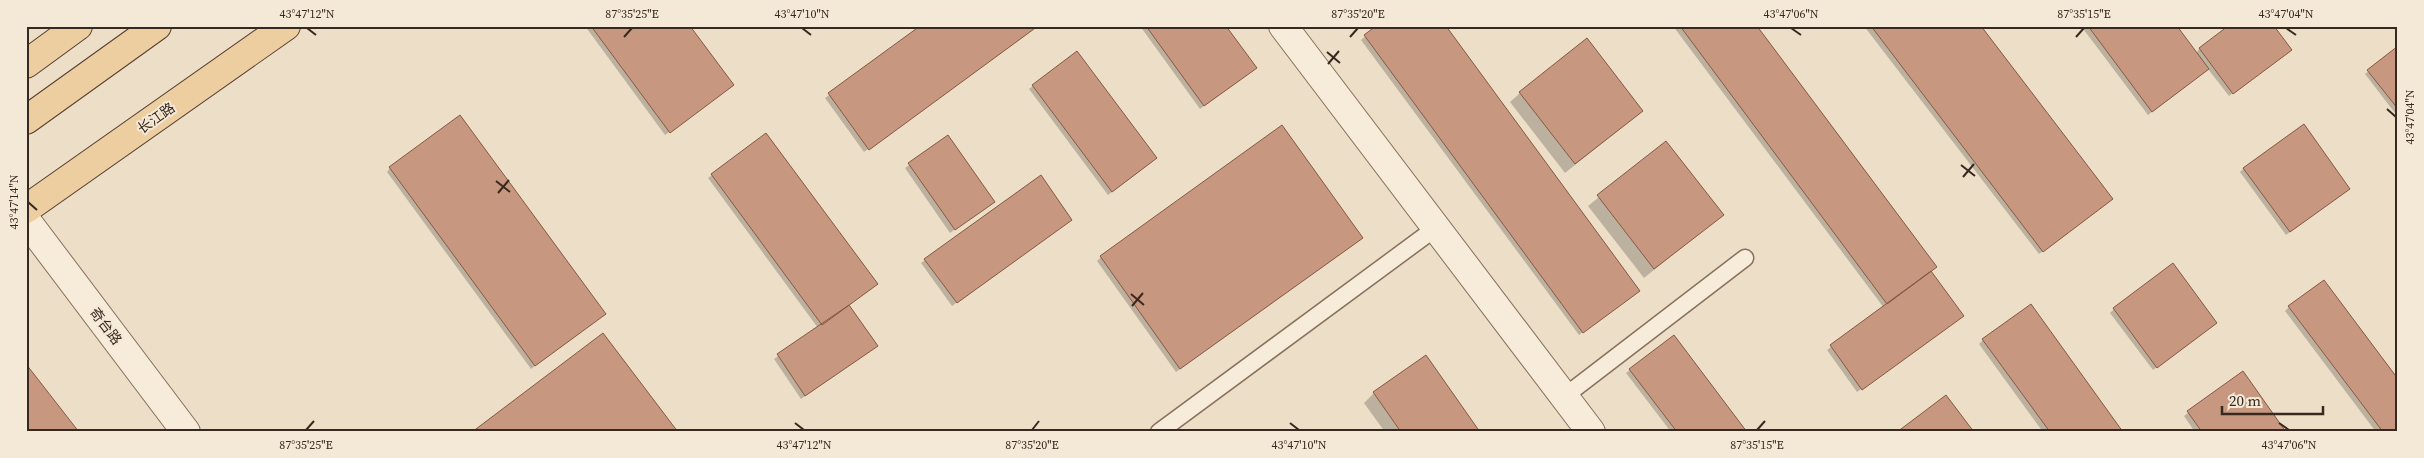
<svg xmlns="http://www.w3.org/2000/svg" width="2424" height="458" font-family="'Source Serif 4','Noto Sans SC',serif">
	<rect width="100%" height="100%" fill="#ecdec7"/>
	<path fill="#0003" d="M585,26H689L728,89L665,135Z
		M922,26H1038L864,152L825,98Z
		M1140,26H1225L1251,71L1200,109Z
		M1378,26L1634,294L1579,335L1361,40Z
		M1673,26H1756L1930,272L1958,319L1857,392L1827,350L1884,308Z
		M1864,26H1979L2107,203L2039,254Z
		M2081,26H2175L2196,53L2200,48L2290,50L2229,96L2208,69L2148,115Z
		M2398,48V117L2365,74Z
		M1033,86L1152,162L1108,195L1029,89Z
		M1520,93L1642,111L1565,173L1510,102Z
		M766,135L848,306L876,346L801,399L774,359L818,328L708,178Z
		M948,137L989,205L950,233L905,168Z
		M1666,143L1722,215L1644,278L1588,206Z
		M390,168L605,314L531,369L387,172Z
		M2244,168L2345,192L2286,235L2240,172Z
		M1071,220L952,306L921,263L925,260Z
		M1362,238L1176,372L1097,261L1101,257Z
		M2289,307L2398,432H2376L2285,311Z
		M2114,309L2216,323L2153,370L2110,313Z
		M1983,340L2122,432H2043L1979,344Z
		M1630,370L1745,432H1671L1626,373Z
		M2242,373L2285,432H2195L2184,416Z
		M1374,393L1479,432H1385L1364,403Z"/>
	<path fill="#c8977f" stroke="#855844" d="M591,26H690L734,85L670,133Z
		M920,26H1038L869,150L828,93Z
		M1146,26H1226L1257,68L1204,106Z
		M1376,26H1446L1640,291L1583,333L1364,35Z
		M1680,26H1757L1937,267L1887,304Z
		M1871,26H1981L2113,199L2043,252Z
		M2088,26H2177L2209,69L2152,112Z
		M2228,26H2274L2292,50L2233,94L2199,48Z
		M1587,38L1643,111L1575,164L1519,92Z
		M2398,46V109L2367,70Z
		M1077,51L1157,158L1112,192L1032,85Z
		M460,115L606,314L535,366L389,167Z
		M2304,124L2350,189L2290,232L2243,168Z
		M1282,125L1363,238L1180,369L1100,256Z
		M766,133L878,284L822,325L711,174Z
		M948,135L995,202L955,230L908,163Z
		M1666,141L1724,215L1654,269L1597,195Z
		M1041,175L1072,220L957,303L924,259Z
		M2173,263L2217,323L2157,368L2113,308Z
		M1931,271L1964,316L1862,390L1830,345Z
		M2324,280L2398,379V432H2383L2288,306Z
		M2031,304L2123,432H2050L1982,339Z
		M849,305L878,346L805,396L777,354Z
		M603,333L678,432H472Z
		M1674,335L1747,432H1677L1629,369Z
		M1426,355L1480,432H1401L1373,392Z
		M26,364L79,432H26Z
		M2243,371L2286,432H2202L2187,411Z
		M1946,395L1974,432H1897Z"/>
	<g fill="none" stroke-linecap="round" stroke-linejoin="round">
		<defs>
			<path id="service" d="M1565,396L1745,258
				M1159,432L1437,227"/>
			<path id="minor" d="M1283,26L1591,432"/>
			<path id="tertiary" d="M26,220L186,432"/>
			<path id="primary" d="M26,64L78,26
				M26,120L157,26
				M26,209L286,26"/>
		</defs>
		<use href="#service" stroke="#87705d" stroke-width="19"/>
		<use href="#minor" stroke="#87705d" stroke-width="30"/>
		<use href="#tertiary" stroke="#87705d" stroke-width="30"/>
		<use href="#primary" stroke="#553e31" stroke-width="30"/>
		<use href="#service" stroke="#f7ecda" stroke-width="16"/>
		<use href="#minor" stroke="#f7ecda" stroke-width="28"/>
		<use href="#tertiary" stroke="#f7ecda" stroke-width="28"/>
		<use href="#primary" stroke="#edcea1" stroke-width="28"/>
	</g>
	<path fill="none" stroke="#382920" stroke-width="2" d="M307,28L316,35M802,28L811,35M1791,28L1801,35M2286,28L2296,35M624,37L632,28M1350,37L1358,28M2076,37L2084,28M1327,52L1340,63M1328,64L1339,51M2387,109L2396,117M1961,165L1975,176M1963,177L1974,164M496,181L510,192M498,193L509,180M28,202L37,210M1131,294L1144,305M1132,306L1143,293M795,423L804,430M1290,423L1299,430M2279,423L2289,430M306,430L314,421M1032,430L1039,421M1757,430L1765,421"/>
	<g text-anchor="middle" stroke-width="4" stroke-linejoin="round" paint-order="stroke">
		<g font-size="14" fill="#382920" stroke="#f4e9d6">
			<text transform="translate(156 118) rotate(-35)" y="5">长江路</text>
			<text transform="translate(106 326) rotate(53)" y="5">奇台路</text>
		</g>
	</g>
	<rect width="2424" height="458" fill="none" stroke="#f4e9d6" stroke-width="55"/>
	<path d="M2222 406v8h101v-8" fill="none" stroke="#382920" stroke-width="2.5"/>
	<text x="2229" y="406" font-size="15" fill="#382920" stroke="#f4e9d6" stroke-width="4" paint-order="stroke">20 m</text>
	<rect x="28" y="28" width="2368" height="402" fill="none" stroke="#382920" stroke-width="2"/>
	<g font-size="12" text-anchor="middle" fill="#382920">
		<text x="307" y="18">43°47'12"N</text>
		<text x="632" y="18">87°35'25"E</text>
		<text x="802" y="18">43°47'10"N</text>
		<text x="1358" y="18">87°35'20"E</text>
		<text x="1791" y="18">43°47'06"N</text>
		<text x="2084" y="18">87°35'15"E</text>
		<text x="2286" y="18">43°47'04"N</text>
		<text transform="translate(2410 117) rotate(-90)" y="4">43°47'04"N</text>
		<text transform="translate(14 202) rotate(-90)" y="4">43°47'14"N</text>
		<text x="306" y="449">87°35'25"E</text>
		<text x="804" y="449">43°47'12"N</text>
		<text x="1032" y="449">87°35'20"E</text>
		<text x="1299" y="449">43°47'10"N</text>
		<text x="1757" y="449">87°35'15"E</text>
		<text x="2289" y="449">43°47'06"N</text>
	</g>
</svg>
